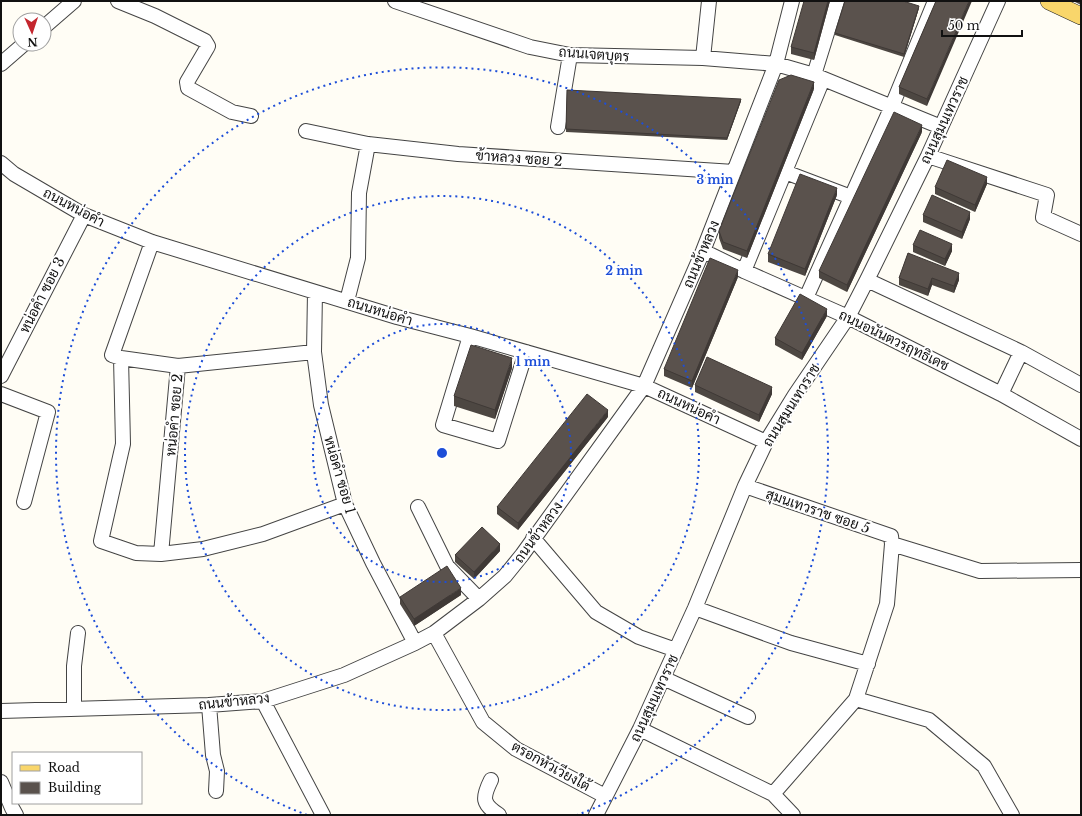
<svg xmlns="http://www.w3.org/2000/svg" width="1082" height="816" font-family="'Libre Baskerville',Sarabun,serif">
	<rect width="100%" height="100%" fill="#fffdf5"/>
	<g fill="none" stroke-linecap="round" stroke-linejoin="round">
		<defs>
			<path id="minor" d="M118,1L155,16L205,41L208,46L207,48L187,82L188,88L232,112L251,116
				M395,1L530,47L570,55L703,58L776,64L814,75L941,127
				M44,27L74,1
				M703,58L709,1
				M1,64L24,44
				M814,75L837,1
				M558,127L570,55
				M306,131L368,144L458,154L734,172
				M928,156L1047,195L1043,217L1081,234
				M1,163L14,174L84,215L152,242L397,317L470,336L644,386L766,442
				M785,172L851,197
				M152,242L112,355L121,358L178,366L161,554
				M703,251L744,271L848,317L1001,394L1081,439
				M744,271L823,79
				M867,280L1021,352L1081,385
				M315,292L314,352L321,405L345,504L373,563L415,643
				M806,298L892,106L935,1
				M347,301L358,258L359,193L368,144
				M470,336L443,425L498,441L526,352
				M121,358L123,444L101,541L136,553L161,554L203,549L263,534L345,504
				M178,366L314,352
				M1,376L84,215
				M1,394L48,412L24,502
				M1001,394L1021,352
				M745,486L891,536L892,544L887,604L856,699L773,794L793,815
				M418,507L447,566L479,599
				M533,538L596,612L639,637L676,650
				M892,544L980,571L1081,570
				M695,608L791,643L868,664
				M434,633L483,722L516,749L605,796
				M663,678L748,717
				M856,699L929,720L984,766L1012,815
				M263,701L323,815
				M209,705L213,755L217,771L216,791
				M74,709V666L78,633
				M1,711L209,705L263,701L344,675L415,643L434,633L479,599L505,576L522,555L644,386L703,251L776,64L792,1
				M640,729L773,794
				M491,780C482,798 482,804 499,815
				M1,782L12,808L16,815
				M596,815L640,729L663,678L695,608L745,486L766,442L795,395L848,317L867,280L928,156L998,1"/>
			<path id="major" d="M1049,1L1081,16"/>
		</defs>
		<use href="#minor" stroke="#444" stroke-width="16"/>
		<use href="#major" stroke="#222" stroke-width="18"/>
		<use href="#minor" stroke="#fff" stroke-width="14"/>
		<use href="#major" stroke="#f9d66b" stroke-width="17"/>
	</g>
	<path fill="#4d4742" d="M830,1L814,60L791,54V47Z
		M936,1L927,106L899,94V87Z
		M1073,1H1081V5Z
		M919,8L904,57L835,35V33Z
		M814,89L747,258L723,249L719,238V231Z
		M567,90L741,101L727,140L566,132Z
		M922,132L847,292L819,278V271Z
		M987,184L975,212L935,194V187Z
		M837,195L805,276L768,262V254Z
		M923,215L970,219L962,239L923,222Z
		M913,245L952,251L945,266L913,252Z
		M908,253L959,280L954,293L932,285L928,296L899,285V278Z
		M738,277L692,388L664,376V369Z
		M827,316L802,360L775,345V338Z
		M512,368L495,419L454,406V396Z
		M695,385L772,394L759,422L695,392Z
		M608,417L518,530L497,514V507Z
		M500,551L474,579L455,562V555Z
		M461,595L414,626L400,604V597Z"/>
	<path fill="#3f3936" d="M828,1H830L814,60V53Z
		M969,1H972L927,106V99Z
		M919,6V8L904,57V54Z
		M814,82V89L747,258V251Z
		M741,99V101L727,140V138Z
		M922,125V132L847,292V285Z
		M987,177V184L975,212V205Z
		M837,188V195L805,276V269Z
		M970,212V219L962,239V232Z
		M952,244V251L945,266V259Z
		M738,270V277L692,388V381Z
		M959,273V280L954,293V286Z
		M932,278V285L928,296V289Z
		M827,309V316L802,360V353Z
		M512,358V368L495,419V410Z
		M772,387V394L759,422V415Z
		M608,410V417L518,530V523Z
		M500,544V551L474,579V572Z
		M461,588V595L414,626V619Z"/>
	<path fill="#5a524d" stroke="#3f3936" d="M804,1H828L814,53L791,47Z
		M845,1H903L919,6L904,54L835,33Z
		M936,1H969L927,99L899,87Z
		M791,75L814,82L747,251L723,242L719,231L779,80Z
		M567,90L741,99L727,138L566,129Z
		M894,112L922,125L847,285L819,271Z
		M947,160L987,177L975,205L935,187Z
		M800,174L837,188L805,269L768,254Z
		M932,195L970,212L962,232L923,215Z
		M920,230L952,244L945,259L913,245Z
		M908,253L959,273L954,286L932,278L928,289L899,278Z
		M710,258L738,270L692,381L664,369Z
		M800,294L827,309L802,353L775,338Z
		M471,345L512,358L495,410L454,396Z
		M707,357L772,387L759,415L695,385Z
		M587,394L608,410L518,523L497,507Z
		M482,527L500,544L474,572L455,555Z
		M447,566L461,588L414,619L400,597Z"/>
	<g fill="none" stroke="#1d4ed8" stroke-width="2" stroke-dasharray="2 4">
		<circle cx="442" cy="453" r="129"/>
		<circle cx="442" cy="453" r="257"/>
		<path d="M307 815A386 386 0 1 1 577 815"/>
	</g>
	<g text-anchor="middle" stroke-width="4" stroke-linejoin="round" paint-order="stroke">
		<g font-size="14" fill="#111" stroke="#fff">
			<text transform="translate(594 54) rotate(4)" y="5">ถนนเจตบุตร</text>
			<text transform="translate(944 120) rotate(-65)" y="5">ถนนสุมนเทวราช</text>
			<text transform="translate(519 158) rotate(4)" y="5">ข้าหลวง ซอย 2</text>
			<text transform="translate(74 207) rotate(28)" y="5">ถนนหน่อคำ</text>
			<text transform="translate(701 254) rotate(-67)" y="5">ถนนข้าหลวง</text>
			<text transform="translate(42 295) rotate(-63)" y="5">หน่อคำ ซอย 3</text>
			<text transform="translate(380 311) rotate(17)" y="5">ถนนหน่อคำ</text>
			<text transform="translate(894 340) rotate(26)" y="5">ถนนอนันตวรฤทธิเดช</text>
			<text transform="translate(791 405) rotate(-58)" y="5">ถนนสุมนเทวราช</text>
			<text transform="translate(689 406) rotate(25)" y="5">ถนนหน่อคำ</text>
			<text transform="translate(174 415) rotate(-85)" y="5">หน่อคำ ซอย 2</text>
			<text transform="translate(340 475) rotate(74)" y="5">หน่อคำ ซอย 1</text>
			<text transform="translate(818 511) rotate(19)" y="5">สุมนเทวราช ซอย 5</text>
			<text transform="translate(538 532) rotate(-54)" y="5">ถนนข้าหลวง</text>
			<text transform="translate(654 698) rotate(-65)" y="5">ถนนสุมนเทวราช</text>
			<text transform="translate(234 701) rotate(-6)" y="5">ถนนข้าหลวง</text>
			<text transform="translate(551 766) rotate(29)" y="5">ตรอกหัวเวียงใต้</text>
		</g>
	</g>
	<circle cx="442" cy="453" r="6" fill="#1d4ed8" stroke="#fff" stroke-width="2"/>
	<g font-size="12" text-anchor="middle" font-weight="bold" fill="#1d4ed8" stroke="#fff" stroke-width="4" stroke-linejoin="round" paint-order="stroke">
		<text x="715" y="184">3 min</text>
		<text x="624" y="275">2 min</text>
		<text x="533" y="366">1 min</text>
	</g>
	<rect width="1082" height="816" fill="none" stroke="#111111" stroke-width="4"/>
	<rect x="12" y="752" width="130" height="52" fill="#ffffff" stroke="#a0a0a0"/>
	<rect x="20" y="765" width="20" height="6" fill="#f9d66b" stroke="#a0a0a0"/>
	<text x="48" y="772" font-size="12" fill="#111111">Road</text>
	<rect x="20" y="782" width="20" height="12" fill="#5a524d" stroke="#a0a0a0"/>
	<text x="48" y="792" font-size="12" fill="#111111">Building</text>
	<g transform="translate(32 32) rotate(177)"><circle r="19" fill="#ffffff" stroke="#a0a0a0"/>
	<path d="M0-3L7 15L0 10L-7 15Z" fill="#c4262e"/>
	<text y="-6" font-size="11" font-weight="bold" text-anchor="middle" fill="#111111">N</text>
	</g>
	<path d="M942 30v6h80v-6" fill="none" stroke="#111111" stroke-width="2"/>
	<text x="948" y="30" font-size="12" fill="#111111" stroke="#ffffff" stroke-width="3" paint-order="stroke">50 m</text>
</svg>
